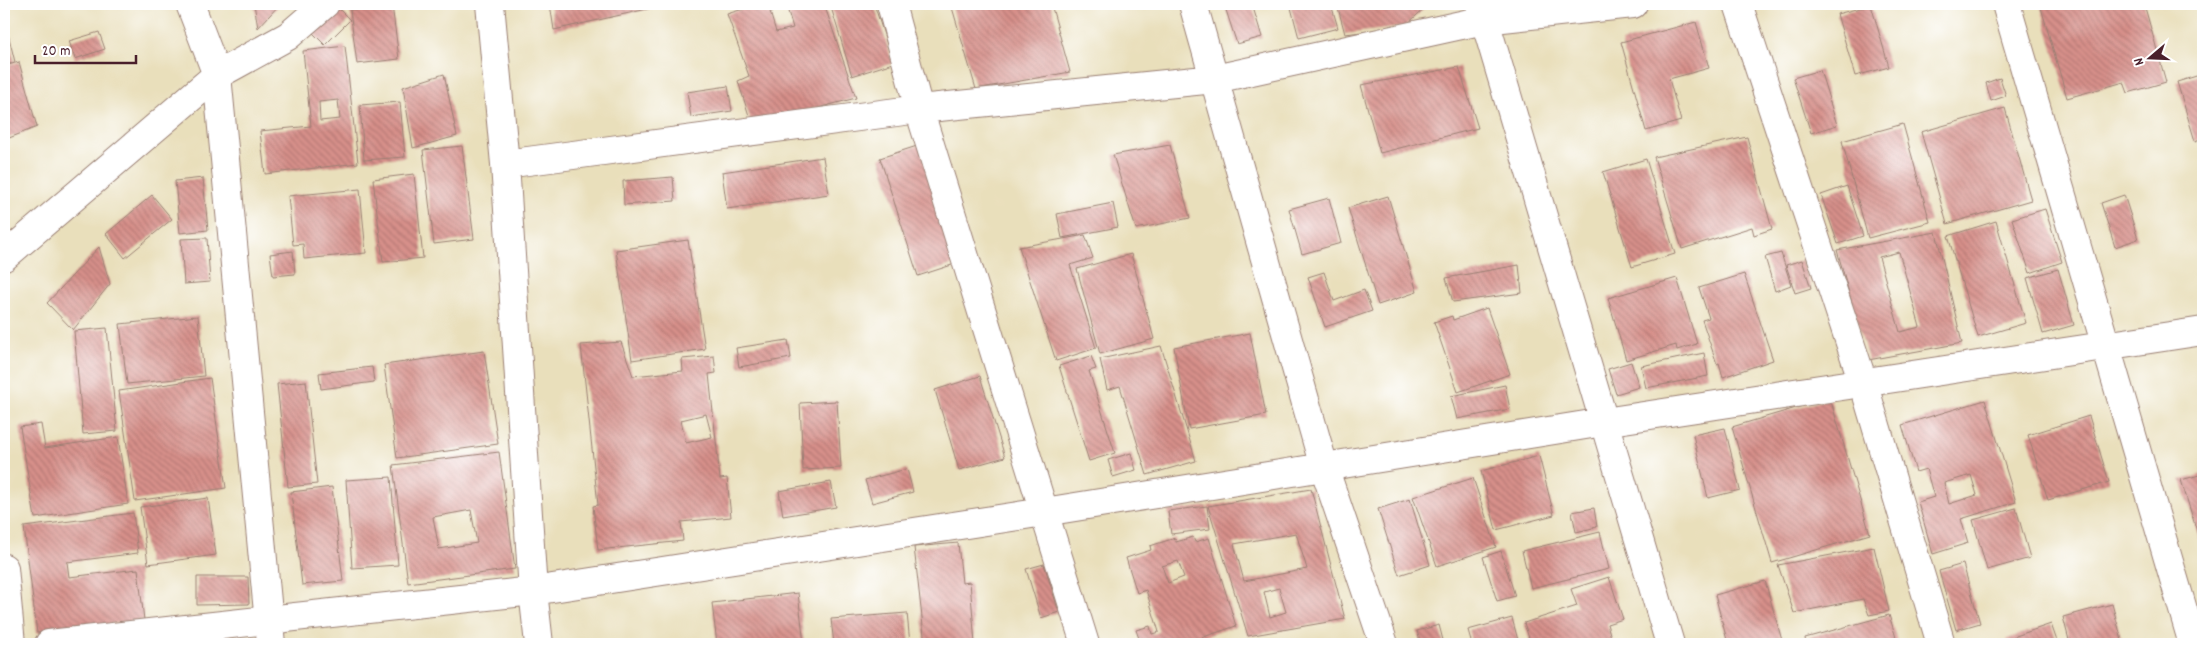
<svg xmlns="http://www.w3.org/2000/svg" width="2207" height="648" font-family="Dekko,sans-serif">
	<defs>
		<pattern id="building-back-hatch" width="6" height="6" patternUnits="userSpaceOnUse" patternTransform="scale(1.25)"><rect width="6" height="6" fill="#d7908a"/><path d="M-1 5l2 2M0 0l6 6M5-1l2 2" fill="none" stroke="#b07571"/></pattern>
	</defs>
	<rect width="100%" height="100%" fill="#fff"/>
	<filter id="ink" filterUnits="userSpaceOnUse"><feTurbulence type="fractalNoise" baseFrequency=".02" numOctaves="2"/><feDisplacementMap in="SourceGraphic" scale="10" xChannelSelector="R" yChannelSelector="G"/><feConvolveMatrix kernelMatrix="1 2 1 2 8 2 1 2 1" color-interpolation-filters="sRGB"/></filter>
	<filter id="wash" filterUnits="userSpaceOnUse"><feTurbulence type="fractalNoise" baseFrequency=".0096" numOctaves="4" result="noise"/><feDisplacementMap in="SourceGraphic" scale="20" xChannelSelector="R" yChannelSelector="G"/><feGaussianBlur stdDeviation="1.12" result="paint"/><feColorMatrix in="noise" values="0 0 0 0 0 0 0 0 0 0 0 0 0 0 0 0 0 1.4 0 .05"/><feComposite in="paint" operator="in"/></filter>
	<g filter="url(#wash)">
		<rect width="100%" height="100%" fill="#e9dfbb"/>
		<g id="blocks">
			<path fill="url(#building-back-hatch)" fill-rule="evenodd" d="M254,4H280L258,28Z
				M550,4H665V5L554,30Z
				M759,4H824L856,98L752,125L738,81L749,76L727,14ZM787,8L793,28L776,32L770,12Z
				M830,4H874L893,63L852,76Z
				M951,4H1051L1070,72L976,89Z
				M1224,4H1252L1262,37L1237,44Z
				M1290,4H1331L1338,28L1299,38Z
				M1337,4H1429L1404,27L1345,34Z
				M2040,4H2144L2166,82L2128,93L2124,82L2067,98Z
				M392,5L399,59L357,64L350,10Z
				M1871,5L1889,67L1855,76L1837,14Z
				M338,8L350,20L325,45L313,33Z
				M4,18L15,62L4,65Z
				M1696,22L1709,68L1669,79L1681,121L1646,131L1621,42Z
				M99,32L105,49L75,59L69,41Z
				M345,46L358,163L265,174L260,131L311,126L303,51ZM338,100L340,119L320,121L319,102Z
				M19,62L37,127L4,140V66Z
				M1459,67L1478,128L1380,153L1361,85Z
				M1820,70L1837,125L1811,133L1793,78Z
				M444,74L457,136L413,148L403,87Z
				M2203,74V138L2195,141L2177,82Z
				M2000,78L2006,96L1991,101L1986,83Z
				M728,86L732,111L691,117L687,92Z
				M400,102L405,157L364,160L360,105Z
				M2005,108L2031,200L1947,224L1921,132Z
				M1903,124L1930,222L1868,238L1842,141Z
				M1747,137L1772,229L1754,235L1752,227L1682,249L1654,157Z
				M920,145L958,263L918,276L880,158Z
				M1170,145L1190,218L1136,229L1113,155Z
				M462,146L474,239L434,244L423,150Z
				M823,157L829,194L727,209L722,172Z
				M1646,159L1675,254L1632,267L1603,172Z
				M414,174L423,258L383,262L373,179Z
				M673,177L675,201L624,205L623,181Z
				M203,178L208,230L180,233L175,181Z
				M1847,186L1863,236L1838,244L1821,195Z
				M360,189L366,253L304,259L303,244L293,245L288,196Z
				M152,195L172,219L125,258L106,234Z
				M2124,195L2138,239L2115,247L2101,203Z
				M1388,196L1417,292L1378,305L1348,208Z
				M1329,198L1341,243L1302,254L1289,209Z
				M1113,203L1118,227L1062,238L1057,214Z
				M2045,209L2062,262L2030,273L2012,219Z
				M1996,221L2026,323L1978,337L1948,236Z
				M1936,232L1962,343L1868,360L1837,250ZM1899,252L1920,327L1900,332L1879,257Z
				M1085,235L1093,258L1070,265L1096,348L1056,361L1019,247Z
				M207,238L210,282L184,284L181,239Z
				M688,240L705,349L632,360L616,250Z
				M99,247L110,284L73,330L47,303Z
				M293,251L295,274L273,276L270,254Z
				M1781,253L1791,285L1775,291L1765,257Z
				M1131,254L1154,339L1100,354L1077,269Z
				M1802,260L1811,288L1795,293L1786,265Z
				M1519,265L1522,293L1453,302L1446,278Z
				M2058,269L2074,325L2043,334L2027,278Z
				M1324,272L1334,301L1364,290L1372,311L1325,327L1308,277Z
				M1744,274L1773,360L1723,377L1719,363L1717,364L1702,320L1709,318L1699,288Z
				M1677,278L1697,344L1677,350L1676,345L1626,360L1608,298Z
				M1487,308L1510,374L1458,392L1434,322L1452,316L1453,320Z
				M198,316L204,376L127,384L120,324Z
				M107,328L117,431L83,434L74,331Z
				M1250,333L1266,415L1189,429L1174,347Z
				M788,340L791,358L739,367L736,348Z
				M621,342L633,376L683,371L682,359L714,356L716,373L709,374L720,479L727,478L731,517L681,522L683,541L598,550L593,506L598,505L581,345ZM706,414L712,437L686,443L681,420Z
				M1161,346L1196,461L1147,475L1120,386L1107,390L1100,359Z
				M484,351L498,444L397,458L384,365Z
				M1704,353L1708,376L1646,388L1641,366Z
				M1091,356L1096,369L1089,371L1115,453L1089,461L1059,366Z
				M1631,362L1639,387L1616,394L1608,369Z
				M372,367L374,382L321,389L319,373Z
				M980,376L1005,457L959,470L935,390Z
				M210,378L226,488L135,501L119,391Z
				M306,381L317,484L288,487L277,384Z
				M1505,385L1510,409L1457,419L1451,396Z
				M1830,398L1870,534L1772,563L1732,427Z
				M1985,400L2016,502L1961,519L1968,543L1933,554L1918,502L1934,497L1926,469L1916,472L1902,425ZM1971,475L1977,495L1949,504L1944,483Z
				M837,401L841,468L803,470L800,403Z
				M2089,416L2109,482L2048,500L2028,435Z
				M41,424L45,448L118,437L128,504L35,518L20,427Z
				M1725,428L1740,490L1708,498L1693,435Z
				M499,452L515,569L408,583L393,465ZM471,510L477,543L439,549L433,517Z
				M1131,453L1136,470L1113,477L1108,460Z
				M1539,456L1554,515L1496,530L1481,471Z
				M907,469L913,492L872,503L865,480Z
				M2203,474V551L2181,480Z
				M391,477L398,565L352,568L346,480Z
				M1473,478L1496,547L1437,566L1413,497Z
				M831,482L836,507L783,516L779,491Z
				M332,487L343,581L302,585L291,492Z
				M1311,489L1345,619L1248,636L1208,506ZM1296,533L1307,569L1244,581L1234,544ZM1279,588L1286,612L1270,617L1264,592Z
				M208,498L216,555L148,564L140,507Z
				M1410,499L1430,565L1399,575L1378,509Z
				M1207,506L1210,529L1171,534L1168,511Z
				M1594,508L1597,527L1576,532L1572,512Z
				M2016,508L2030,558L1987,570L1973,520Z
				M133,513L138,553L67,562L69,577L138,569L144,620L37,633L24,527Z
				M1600,532L1609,569L1531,588L1522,551Z
				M1193,537L1195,542L1209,538L1236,626L1183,644H1141L1136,630L1150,626L1152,634L1159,632L1146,590L1137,593L1126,558L1151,550L1150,546L1175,538L1176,542ZM1178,561L1184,577L1168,583L1162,566Z
				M958,543L962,583L970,582L975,644H925L914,547Z
				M1874,547L1889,611L1869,615L1863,599L1794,613L1778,565Z
				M1501,551L1515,596L1497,601L1483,557Z
				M1044,564L1059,612L1041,618L1026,569Z
				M1963,564L1980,623L1956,630L1939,571Z
				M197,577H248L249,604L197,605Z
				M1609,577L1623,619L1607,624L1613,644H1531L1524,623L1577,606L1571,589Z
				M1765,581L1783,644H1728L1715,595Z
				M798,593L804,644H717L712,603Z
				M2112,604L2123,644H2070L2063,617Z
				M907,613L910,644H834L831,619Z
				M1889,615L1898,644H1806L1805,638Z
				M1512,618L1519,644H1472L1468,630Z
				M2051,624L2058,644H2009L2007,639Z
				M1439,625L1444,644H1421L1417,631Z
				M251,639V644H224V643Z"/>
		</g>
	</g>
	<g filter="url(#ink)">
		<use href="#blocks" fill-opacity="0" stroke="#9a7f73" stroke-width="1"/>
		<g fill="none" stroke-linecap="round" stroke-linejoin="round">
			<defs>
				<path id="minor" d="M190,4L217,75L271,644
					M490,4L505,164L533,591L539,644
					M891,4L919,109L1085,644
					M1193,4L1324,467L1384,644
					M1480,4L1670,644
					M1738,4L1863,382L1941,644
					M2006,4L2193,644
					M505,164L919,109L1215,79L1484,20L1633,4
					M4,257L217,75L288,36L325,4
					M4,568L11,644
					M49,644L533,591L1044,512L1604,422L2203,331"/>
			</defs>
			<use href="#minor" stroke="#9a7f73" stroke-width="30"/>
			<use href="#minor" stroke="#fff" stroke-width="28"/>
		</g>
	</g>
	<rect width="2207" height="648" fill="none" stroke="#fff" stroke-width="20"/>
	<g transform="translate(2150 58) rotate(251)" stroke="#ffffff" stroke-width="4" paint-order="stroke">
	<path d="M0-4L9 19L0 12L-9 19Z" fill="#4a1f2b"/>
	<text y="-8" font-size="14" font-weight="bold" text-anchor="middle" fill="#4a1f2b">N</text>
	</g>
	<path d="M35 55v8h101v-8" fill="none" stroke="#4a1f2b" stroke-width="2.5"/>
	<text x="42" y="55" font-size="15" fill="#4a1f2b" stroke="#ffffff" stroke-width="4" paint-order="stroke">20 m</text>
</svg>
